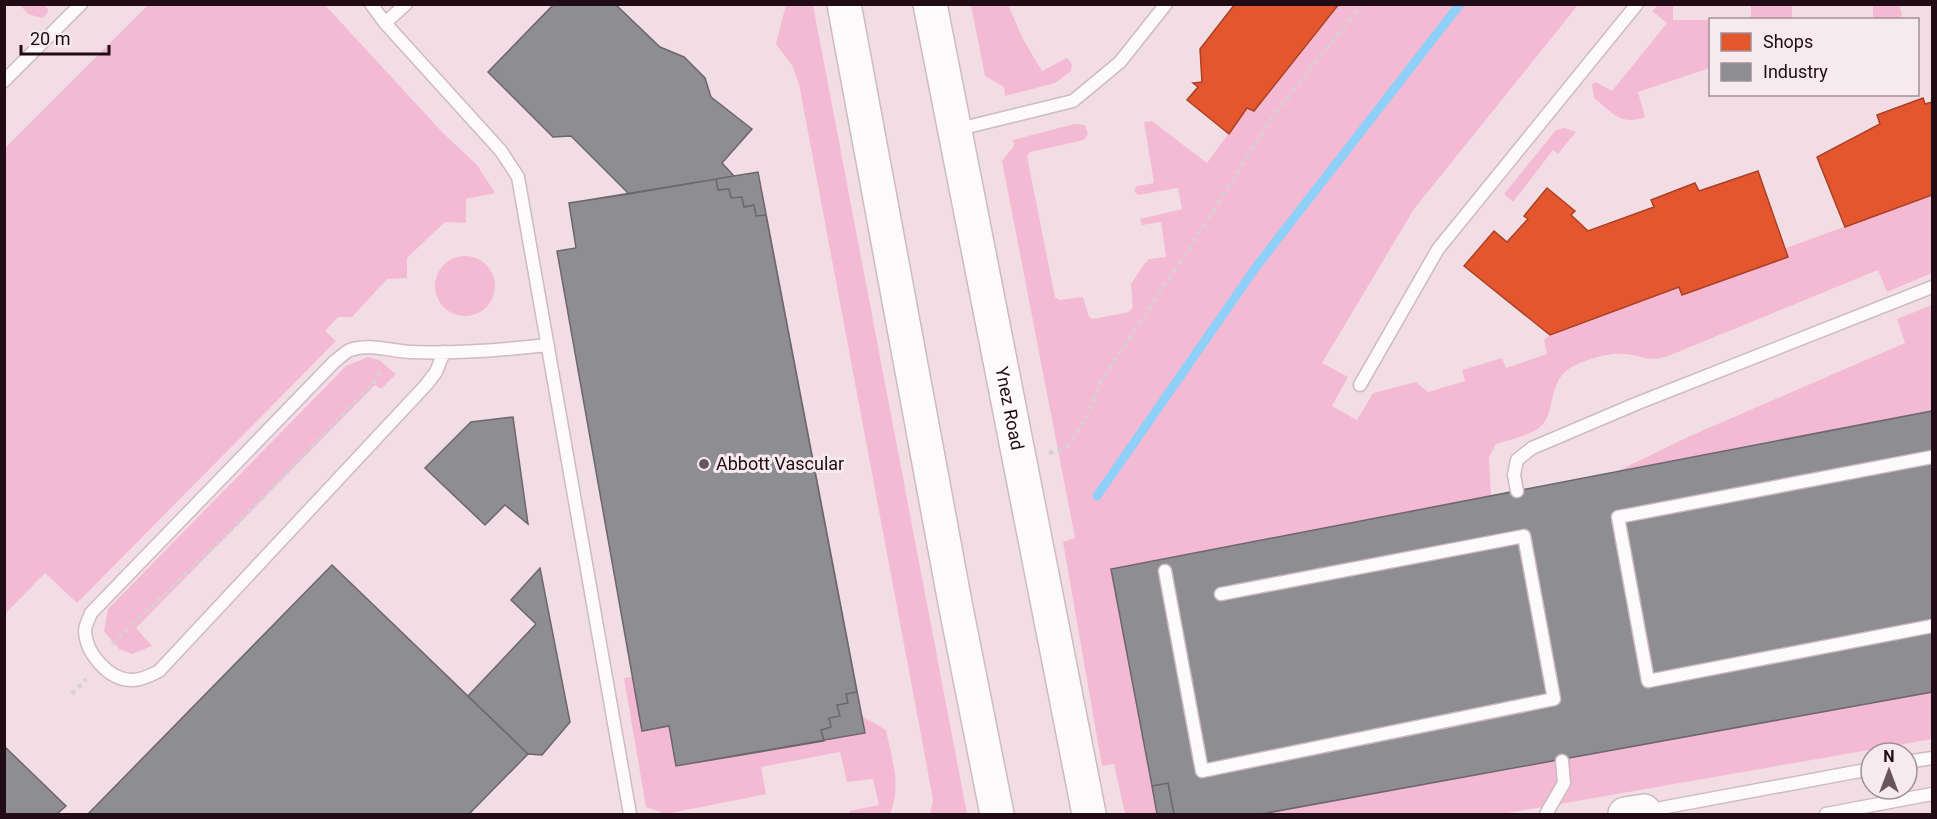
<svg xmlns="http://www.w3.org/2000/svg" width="1937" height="819" font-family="Roboto,sans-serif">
	<rect width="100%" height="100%" fill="#f2dde5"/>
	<path fill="#f5bad3" d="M20,5H44L48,9L47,14L42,18L28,14Z
		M148,5H325L443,133L477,165L495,193L466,199V223L445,222L407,258V278L387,279L352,317H338L325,331L336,341L77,603L45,573L5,614V148Z
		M786,5H813L967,814H930L933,800L927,767L799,84L792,65L776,44Z
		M971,5H1008L1023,39L1042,71L1067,58L1072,64L1071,71L1055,83L1005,96L1004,87L985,76Z
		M1339,5H1578L1414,209L1322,363L1348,377L1332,406L1357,420L1373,393L1416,382L1428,392L1465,381L1462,370L1502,358L1506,368L1547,354L1544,340L1550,335L1679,287L1682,295L1788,257L1786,248L1932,195V273L1887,292L1878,270L1668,356C1647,363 1643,355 1624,354C1609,352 1583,360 1570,368C1545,384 1558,418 1536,430C1524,437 1509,440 1496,444L1489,457L1491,496L1111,569L1157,814H1122H1125L1114,764L1102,766L1063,542L1075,538L1002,161L1014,146L1013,140L1074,124L1085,125L1088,134L1084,140L1030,152L1027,156L1055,297L1059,300L1083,297L1089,317L1093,319L1129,312L1133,307L1131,284L1145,263L1149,259L1166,257L1161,222L1142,225L1140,219L1182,209L1178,188L1138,195L1134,191L1137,186L1154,183L1144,122L1152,121L1207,163L1247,108L1254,111Z
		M1658,5H1673V20H1710V68L1638,92L1645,117C1620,126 1613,113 1594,98L1592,84L1596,82L1612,91L1667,23L1652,11Z
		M1751,5H1792V19H1751Z
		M1873,5H1899L1902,14L1899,19H1840H1873Z
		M1565,128L1576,132L1558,154L1553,150L1513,202L1504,194L1556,130Z
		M435 286a30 30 0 1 1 60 0a30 30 0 1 1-60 0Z
		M1932,305V411L1618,471L1690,436L1905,343L1897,319Z
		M368,357L379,360L396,374L381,389L375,385L136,628L152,646L132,654L119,649L104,631L108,609L346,366Z
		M632,677L642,731L669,726L677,766L865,733L862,716L886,730C892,761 902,785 890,814H850L849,811L879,805L873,779L847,782L840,752L761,767L766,794L666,814L646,807L624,678Z
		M1932,692V739L1502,814H1261Z"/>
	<path fill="#e4572e" stroke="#aa4026" stroke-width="1.5" d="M1235,4H1339L1254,111L1247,108L1229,134L1187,100L1198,87L1193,83L1202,82L1200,49Z
		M1923,98L1925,104L1932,102V195L1845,227L1817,157L1880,124L1877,115Z
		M1758,171L1788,257L1682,295L1679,287L1550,335L1464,266L1494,231L1507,242L1528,219L1524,216L1547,188L1575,211L1571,215L1588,231L1654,207L1651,200L1695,183L1699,191Z"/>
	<path fill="#8d8d92" stroke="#6d666c" stroke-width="1.5" d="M554,4H615L660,47L684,57L705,78L711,97L752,129L722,163L734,176L758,172L865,733L676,766L669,726L642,731L557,251L576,248L569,203L629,194L571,136L553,137L488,72Z
		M554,4H615L660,47L684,57L705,78L711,97L752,129L722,163L734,176L629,194L571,136L553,137L488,72Z
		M716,179L718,190L729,189L731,198L742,197L744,207L754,205L756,216L766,215L857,692L846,694L848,703L837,705L840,716L829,718L831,727L821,730L824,741L676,766L669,726L642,731L557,251L576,248L569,203Z
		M1932,411V692L1261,814H1174L1168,783L1152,786L1111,569Z
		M513,417L528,524L505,505L485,525L425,468L471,422Z
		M332,565L528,754L469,814H88Z
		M540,568L570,722L542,755L528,754L468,696L536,624L511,600Z
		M4,746L66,806L57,814H4Z
		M1168,783L1174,814H1157L1152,786Z"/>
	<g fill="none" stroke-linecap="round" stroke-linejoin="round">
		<path stroke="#8ed0f7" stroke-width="9" d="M1097,496L1256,267L1460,4"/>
		<defs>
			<path id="lane" d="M371,4L385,23
				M406,4L385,23L501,151L518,177L630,814
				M4,81L81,4
				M955,130L1073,101L1120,62L1166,4
				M444,352L436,372L426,385L159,671C151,675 142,680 133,680C109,681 86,653 85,631C85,625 89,619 91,613L335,361C340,358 345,352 350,350C369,343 391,351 410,352C456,354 502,350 548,345
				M1360,385L1438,249L1637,4
				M1932,457L1618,517L1648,681L1932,626
				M1517,491L1514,475L1517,460L1532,448L1638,403L1932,287
				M1165,571L1202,771L1554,699L1524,536L1221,594
				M1907,762L1932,758
				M1645,811L1871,769
				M1546,814L1564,783L1562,761
				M1826,814L1932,794"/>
			<path id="secondary" d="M1625,814L1644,811V814"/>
			<g id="primary">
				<path d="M844,4L956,608L997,814"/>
				<path id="s1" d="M930,4L1089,814"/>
			</g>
		</defs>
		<use href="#lane" stroke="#cebac2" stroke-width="15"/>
		<use href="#secondary" stroke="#cebac2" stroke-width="36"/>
		<use href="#primary" stroke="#cebac2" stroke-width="36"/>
		<path stroke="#d7cfd2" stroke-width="4" stroke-dasharray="4.5 4.5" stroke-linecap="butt" d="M1049,453L1066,448L1090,413L1100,383L1202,229L1273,116L1362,4
			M112,644L226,535L376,380L381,369
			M72,694L86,679"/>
		<use href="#lane" stroke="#fdfafb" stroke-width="12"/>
		<use href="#secondary" stroke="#fdfafb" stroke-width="33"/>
		<use href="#primary" stroke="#fdfafb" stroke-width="33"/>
	</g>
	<circle fill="#6a545e" stroke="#f7eaee" stroke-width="2" cx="704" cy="464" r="6"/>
	<g text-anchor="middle" stroke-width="6" stroke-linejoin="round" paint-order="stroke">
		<g font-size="18" fill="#210b15" stroke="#f7eaee">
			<text dy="6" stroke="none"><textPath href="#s1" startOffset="412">Ynez Road</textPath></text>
		</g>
		<g font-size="18" fill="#210b15" stroke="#f7eaee" text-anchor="start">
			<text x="716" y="470">Abbott Vascular</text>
		</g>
	</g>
	<rect width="1937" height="819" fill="none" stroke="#210b15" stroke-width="12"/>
	<rect x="1709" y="18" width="210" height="78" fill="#f7eaee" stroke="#a19197" stroke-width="1.5"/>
	<rect x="1721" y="33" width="30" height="18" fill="#e4572e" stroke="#a19197" stroke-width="1.5"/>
	<text x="1763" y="48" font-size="18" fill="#210b15">Shops</text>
	<rect x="1721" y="63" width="30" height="18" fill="#8d8d92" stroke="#a19197" stroke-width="1.5"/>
	<text x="1763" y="78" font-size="18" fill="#210b15">Industry</text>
	<g transform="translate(1889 771)"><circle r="28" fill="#f7eaee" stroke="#a19197" stroke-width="1.5"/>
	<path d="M0-4.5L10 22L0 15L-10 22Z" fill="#6a545e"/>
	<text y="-9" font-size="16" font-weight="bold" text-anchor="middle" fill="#210b15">N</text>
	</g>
	<path d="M21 45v9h88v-9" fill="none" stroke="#210b15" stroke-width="3"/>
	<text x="30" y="45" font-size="18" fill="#210b15" stroke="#f7eaee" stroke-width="4.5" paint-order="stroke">20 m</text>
</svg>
